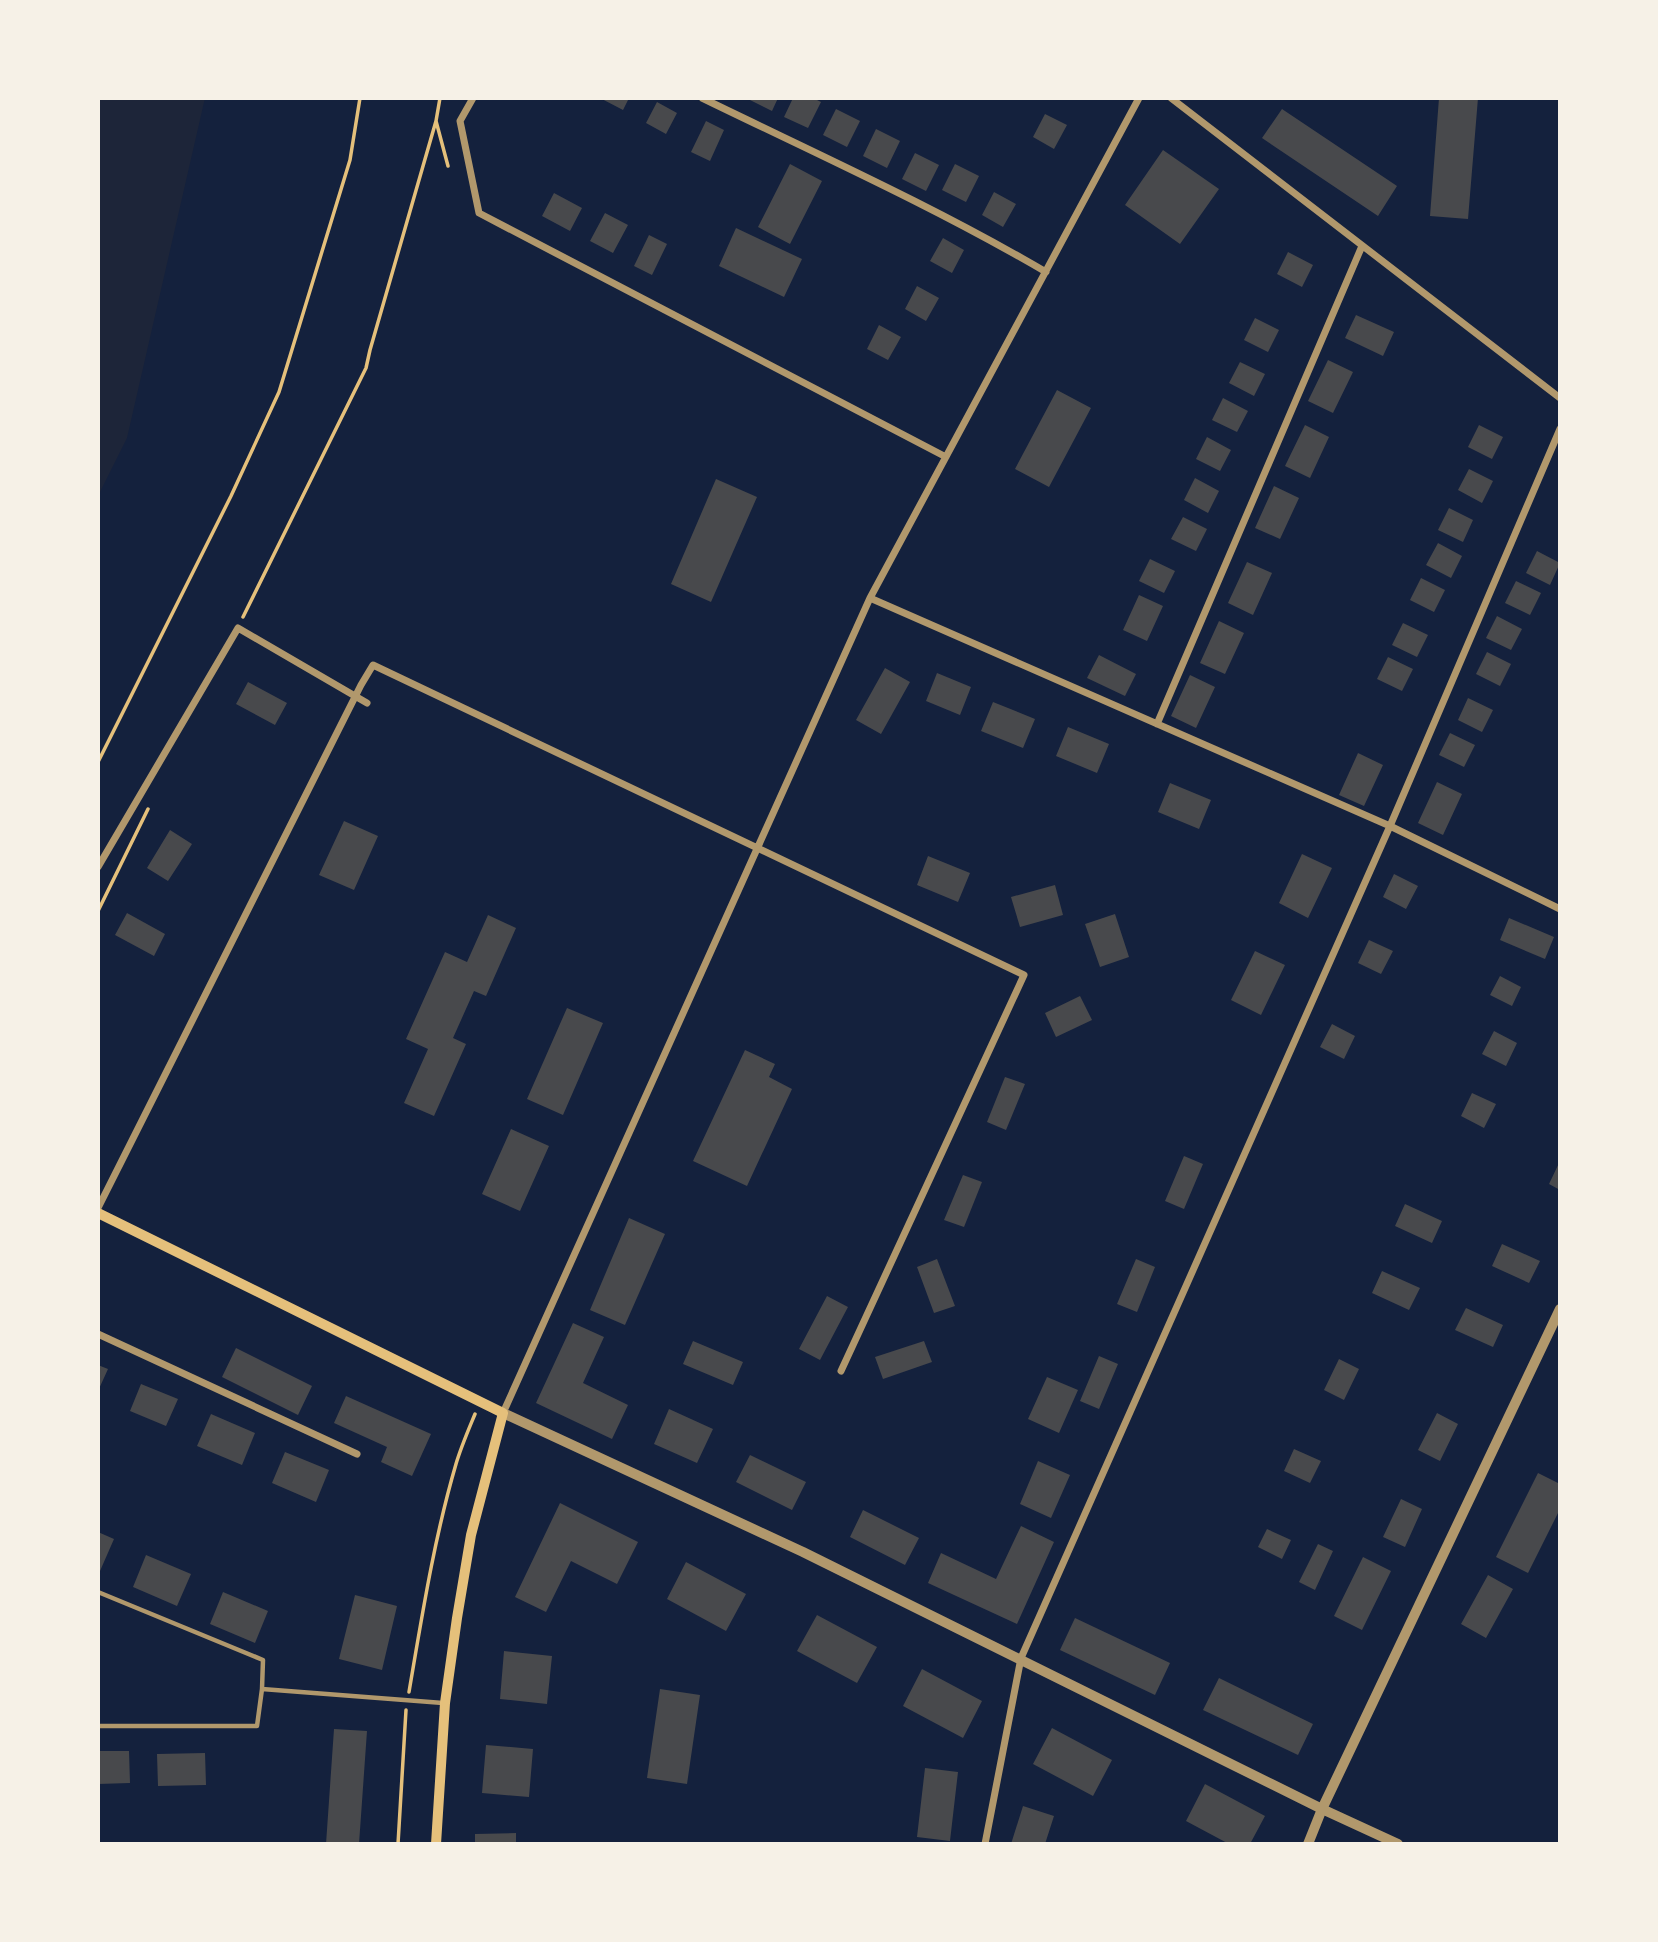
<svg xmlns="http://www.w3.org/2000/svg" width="1658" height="1942" font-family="'Source Sans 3',sans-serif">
	<rect width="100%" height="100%" fill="#14213d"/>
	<path fill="#1d2539" d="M98,98H205L127,438L98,496Z"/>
	<path fill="#48494c" d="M600,98H629L623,110Z
		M746,98H778L772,111Z
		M793,98H813L821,102L808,128L784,117Z
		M1439,98H1478L1468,219L1430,216Z
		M657,102L677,113L666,134L646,123Z
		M836,109L860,121L847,147L823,135Z
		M1282,109L1397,186L1378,216L1262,138Z
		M1045,114L1067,125L1054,149L1033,137Z
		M706,121L724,130L710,161L691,152Z
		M876,129L900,141L887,168L863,156Z
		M1163,150L1219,189L1180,244L1125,205Z
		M915,153L939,165L926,191L902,179Z
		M790,164L822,181L790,244L758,227Z
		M955,164L979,176L966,202L942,190Z
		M994,192L1016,204L1003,227L982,215Z
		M554,193L582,208L570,231L542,216Z
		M605,213L628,225L613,253L590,241Z
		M736,228L802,259L784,297L719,266Z
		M649,235L667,244L652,275L634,266Z
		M943,238L964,250L952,273L930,261Z
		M1288,252L1313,265L1302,287L1277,274Z
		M917,286L939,298L926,321L905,309Z
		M1356,315L1394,332L1383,356L1345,338Z
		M1255,318L1279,330L1268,352L1244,340Z
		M879,325L901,337L888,360L867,349Z
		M1328,360L1353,372L1333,413L1308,401Z
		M1240,362L1265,374L1254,396L1229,383Z
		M1057,390L1091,408L1049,487L1015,469Z
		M1223,398L1248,411L1237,432L1212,420Z
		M1305,425L1329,437L1310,478L1285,466Z
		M1479,425L1503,437L1492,459L1468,447Z
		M1207,437L1231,450L1220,471L1196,459Z
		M1469,469L1493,481L1482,503L1458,490Z
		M1195,478L1219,491L1208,513L1184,500Z
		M716,479L757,497L711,602L671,584Z
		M1274,486L1299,498L1280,539L1255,528Z
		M1449,508L1473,520L1463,542L1438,530Z
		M1183,517L1207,529L1196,551L1171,539Z
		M1438,543L1462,556L1451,578L1426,565Z
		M1537,551L1560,563L1550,585L1526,573Z
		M1150,559L1175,571L1164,593L1139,581Z
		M1247,562L1272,573L1253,615L1228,603Z
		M1421,578L1445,590L1434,612L1410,600Z
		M1516,581L1541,593L1530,615L1505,603Z
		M1139,595L1163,606L1147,641L1123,630Z
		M1497,616L1522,629L1511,650L1486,638Z
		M1219,621L1244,633L1225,674L1200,663Z
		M1403,623L1428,635L1417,657L1392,645Z
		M1487,652L1511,664L1500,686L1476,674Z
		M1099,655L1136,674L1125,696L1087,678Z
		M1388,657L1413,669L1402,691L1377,679Z
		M885,668L910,682L881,734L856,720Z
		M937,673L971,687L960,715L926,701Z
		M1190,675L1215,687L1196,728L1171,716Z
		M248,682L287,703L275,725L236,704Z
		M1468,698L1493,710L1482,732L1458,720Z
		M993,702L1035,719L1023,748L981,731Z
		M1068,727L1109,744L1097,773L1056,756Z
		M1450,733L1475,745L1464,767L1439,755Z
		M1358,753L1383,765L1364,806L1339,795Z
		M1437,782L1462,794L1443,835L1418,823Z
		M1170,783L1211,800L1199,829L1158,812Z
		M344,821L378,836L354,890L319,875Z
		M170,830L192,844L168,881L147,868Z
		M1302,854L1332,868L1308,918L1279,903Z
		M928,856L970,873L958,902L917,885Z
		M1394,874L1418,886L1406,909L1383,897Z
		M1055,885L1063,915L1020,927L1011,897Z
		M127,913L165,934L154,956L115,935Z
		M1115,914L1129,957L1100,967L1085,924Z
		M488,915L516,928L486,996L474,991L453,1038L466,1044L434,1116L404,1103L428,1049L406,1039L445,952L467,962Z
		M1509,918L1554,937L1545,959L1500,940Z
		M1369,940L1393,951L1381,974L1358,963Z
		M1255,951L1285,965L1261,1015L1231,1000Z
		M1500,976L1521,987L1512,1006L1490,995Z
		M1080,996L1092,1020L1056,1037L1045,1013Z
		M567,1008L603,1023L563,1115L527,1099Z
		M1332,1024L1355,1036L1344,1059L1320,1047Z
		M1494,1031L1517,1043L1506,1066L1482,1054Z
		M745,1050L775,1064L769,1077L792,1089L747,1186L693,1161Z
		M1005,1077L1025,1084L1006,1130L987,1122Z
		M1472,1093L1496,1104L1484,1128L1461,1116Z
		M511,1129L549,1146L520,1211L482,1194Z
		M1184,1156L1203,1164L1184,1209L1165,1201Z
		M1560,1161V1190L1549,1184Z
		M963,1175L982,1182L964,1227L944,1220Z
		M1405,1204L1442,1221L1432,1243L1395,1226Z
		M629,1218L665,1234L625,1325L590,1310Z
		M1502,1244L1540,1261L1529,1283L1492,1266Z
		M937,1259L955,1306L934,1313L917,1267Z
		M1136,1259L1155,1267L1137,1312L1117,1304Z
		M1382,1271L1420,1288L1409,1310L1372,1293Z
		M827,1296L848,1307L820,1360L799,1349Z
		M1466,1308L1503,1325L1493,1347L1455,1330Z
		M573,1323L604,1337L583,1383L628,1405L612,1439L536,1403Z
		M693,1341L743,1362L733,1385L683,1364Z
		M924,1341L932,1362L883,1379L875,1357Z
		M236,1348L312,1386L298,1415L222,1377Z
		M1099,1356L1118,1364L1099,1409L1080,1401Z
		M1339,1359L1359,1369L1344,1400L1324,1390Z
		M98,1365L108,1369L98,1391Z
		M1047,1377L1078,1390L1059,1433L1028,1419Z
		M141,1384L178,1399L166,1426L130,1411Z
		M346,1396L431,1434L412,1476L381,1462L387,1447L334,1423Z
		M669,1409L713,1429L697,1463L654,1444Z
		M1437,1413L1458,1424L1440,1461L1418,1450Z
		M211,1414L255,1433L242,1465L197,1446Z
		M1294,1449L1321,1461L1310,1483L1284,1471Z
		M285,1452L329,1470L316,1502L272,1483Z
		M750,1455L806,1482L792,1510L736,1482Z
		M1038,1461L1070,1475L1051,1518L1020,1504Z
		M1538,1473L1560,1484V1509L1528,1573L1496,1557Z
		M1401,1499L1422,1509L1405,1547L1383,1537Z
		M560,1503L638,1542L617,1584L571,1561L546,1612L515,1597Z
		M863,1510L919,1538L905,1565L850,1537Z
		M1021,1526L1054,1542L1017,1624L928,1583L941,1553L996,1579Z
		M1267,1529L1291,1540L1282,1559L1258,1547Z
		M98,1532L114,1539L100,1571L98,1570Z
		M1318,1544L1333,1551L1315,1590L1299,1582Z
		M146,1555L191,1574L177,1606L133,1587Z
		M1363,1557L1391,1571L1362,1630L1334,1616Z
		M686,1562L746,1594L726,1631L667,1599Z
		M1488,1575L1513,1589L1486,1638L1461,1624Z
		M223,1592L268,1611L255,1643L210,1624Z
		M355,1595L397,1606L382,1670L339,1659Z
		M817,1615L877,1647L857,1683L797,1651Z
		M1075,1618L1170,1663L1155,1695L1060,1650Z
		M504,1651L552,1656L547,1704L500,1699Z
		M922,1669L982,1701L963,1738L903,1706Z
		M1219,1678L1313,1724L1298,1755L1203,1710Z
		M660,1689L700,1695L687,1784L647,1778Z
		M1052,1728L1112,1760L1093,1796L1033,1764Z
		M334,1729L367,1731L359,1844H326Z
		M486,1745L533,1749L529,1797L482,1793Z
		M98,1751H129L130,1783L98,1784Z
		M205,1753L206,1785L158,1786L157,1754Z
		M925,1768L958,1772L950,1841L917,1837Z
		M1205,1784L1265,1816L1250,1844H1229L1186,1821Z
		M1023,1806L1054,1816L1045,1844H1011Z
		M516,1833V1844H475V1834Z"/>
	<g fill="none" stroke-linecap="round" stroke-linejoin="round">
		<path stroke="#e5c07b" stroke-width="3.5" d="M440,98L436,121L448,166
			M243,617L366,368L370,350L436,121
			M98,762L231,496L279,392L350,160L360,98
			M98,911L148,809
			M409,1692C422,1616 434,1539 456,1464C461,1447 468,1431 475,1414
			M398,1844L406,1710"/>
		<path stroke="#b1986c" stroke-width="4.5" d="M98,1592L263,1660L262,1689L257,1726H98
			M262,1689L443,1703"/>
		<path stroke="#b1986c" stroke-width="7" d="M473,98L460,121L479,213L946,457
			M702,98C817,154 935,207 1046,272
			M1171,98L1560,398
			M870,598L1390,826L1560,909
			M1157,724L1362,246
			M98,867L238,628L367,703
			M98,1208L361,685L373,665L1024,975L841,1371
			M98,1334L357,1454
			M503,1413L870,598L1139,98
			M985,1844L1021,1658L1390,826L1560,429"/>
		<path stroke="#b1986c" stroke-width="10" d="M503,1413L803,1552L1322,1809L1398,1844
			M1308,1844L1322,1809L1560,1309"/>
		<path stroke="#e5c07b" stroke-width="10" d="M98,1213L503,1413L471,1535L457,1618L445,1703L436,1844"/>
	</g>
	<rect width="1658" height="1942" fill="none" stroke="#f6f1e7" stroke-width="200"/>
</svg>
